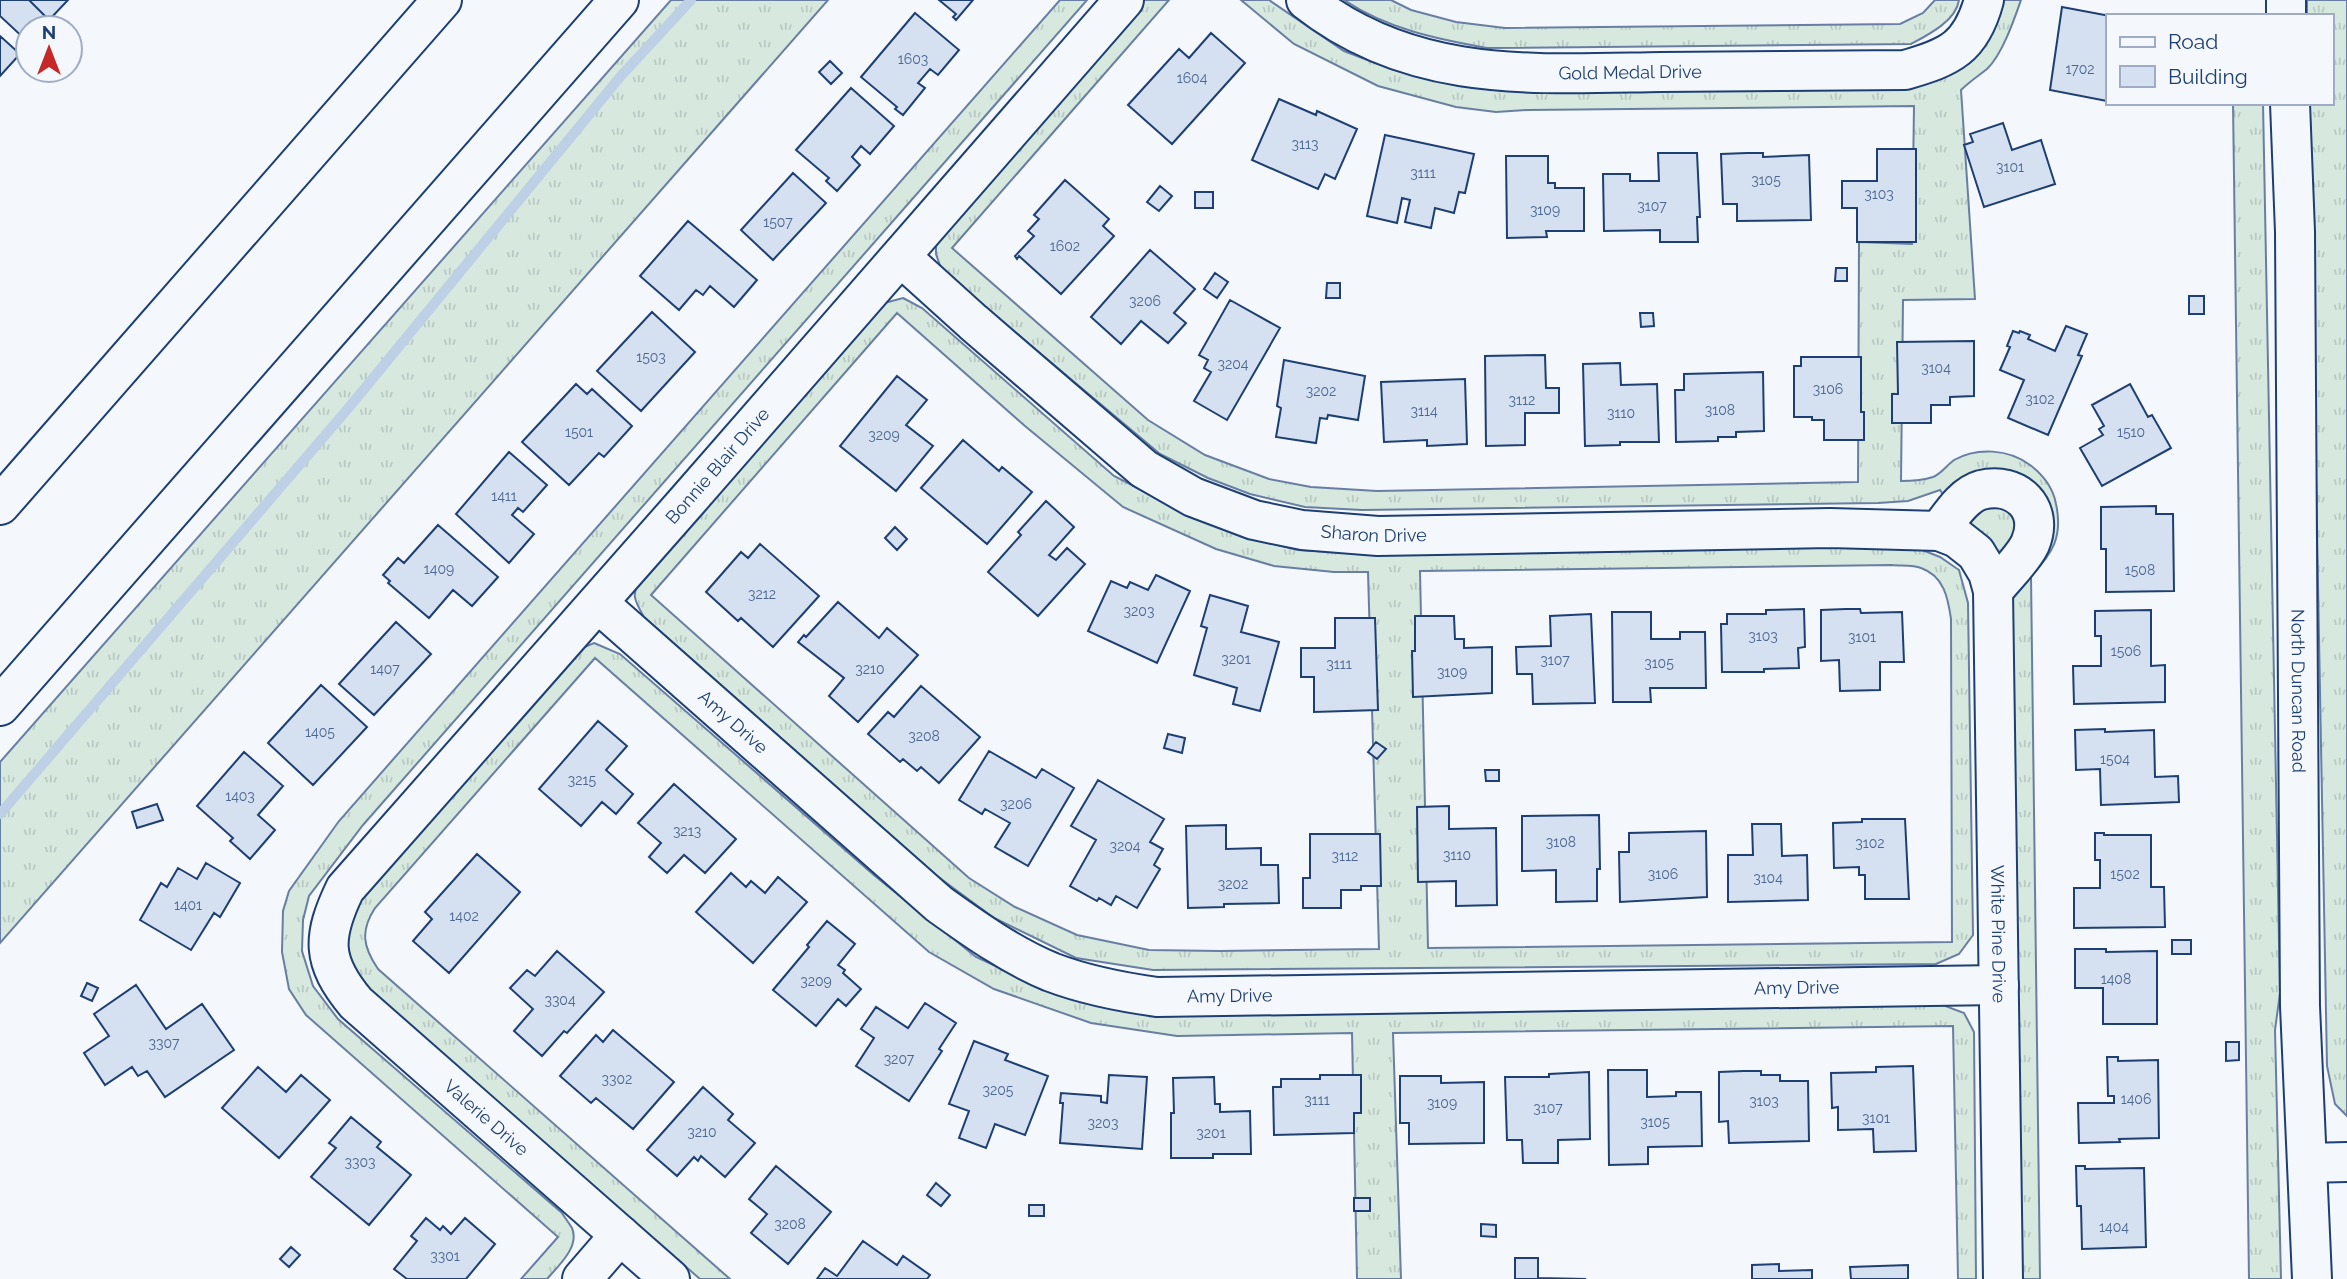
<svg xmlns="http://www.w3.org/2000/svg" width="2347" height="1279" font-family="Raleway,sans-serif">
	<defs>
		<pattern id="grass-tufts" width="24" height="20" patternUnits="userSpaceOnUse" patternTransform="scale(1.75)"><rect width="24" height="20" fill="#d7e8df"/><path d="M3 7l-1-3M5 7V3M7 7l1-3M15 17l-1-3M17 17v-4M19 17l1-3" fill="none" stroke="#b8c8c3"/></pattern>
	</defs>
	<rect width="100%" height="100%" fill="#f4f7fb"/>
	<path fill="url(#grass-tufts)" stroke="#687fa3" stroke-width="2" fill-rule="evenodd" d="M671,0H828L0,943V762Z
		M1060,0H1087L363,825L309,896L303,920L302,951L313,986L338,1019L562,1213C565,1218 569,1223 572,1228C580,1247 558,1266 547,1279H521L558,1237L306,1015L289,989L282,952L283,911L289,891L339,821Z
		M1142,0H1169L952,248L1148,420L1205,455L1269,479L1311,487L1377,491L1858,482L1859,242L1912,244L1914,106L1527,110L1496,112L1456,107L1378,86L1294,44L1241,0H1269L1344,51L1391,69L1460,86L1505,91L1872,86L1998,0H2021C2014,20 2002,55 1987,69C1978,76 1969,82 1961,90L1975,299L1903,300L1901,481C1911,481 1924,480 1933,477C1941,474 1947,465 1954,460C1977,447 2009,449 2030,465C2043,475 2053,487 2056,504C2063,536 2053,553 2031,576L2040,1279H2019L2009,593L1940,490L1908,501L1878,503L1362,510L1305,507L1250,494L1208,478L1160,454L942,271L936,254V242Z
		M1344,0H1391L1411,10L1456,22L1505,28L1900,24L1923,13L1935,0H1959C1956,21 1928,35 1911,44L1487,48C1437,39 1387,29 1344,0Z
		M2307,0H2347V1116L2335,1104L2327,1066L2309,103H2331V16H2307Z
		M2233,103H2263L2280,993L2275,1030L2281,1279H2249Z
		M903,298L922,308L1114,476L1182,511L1240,536L1298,550L1350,553L1907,544L1940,557L1959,570L1968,603L1973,935L1959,954L1936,964L1153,970L1076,958L994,918L937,876L644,617C631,595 633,595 642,571L877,305ZM897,313L1025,426L1123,507L1216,549L1274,566L1334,572H1368L1379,949L1220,951L1149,950L1077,935L1015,907L969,878L651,595ZM1892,565C1901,566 1913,565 1921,568C1944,576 1948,598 1951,619L1952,942L1428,948L1420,571Z
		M594,643L620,654L875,876L976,957L1025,980L1935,1002L1964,1013L1974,1032L1976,1279H1958L1953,1026L1393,1033L1401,1279H1357L1352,1033L1177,1036L1091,1023L994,989L929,952L595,658L375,908C360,931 363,947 378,969L730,1279H700L397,1016L351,971L345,960L351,907L570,653Z"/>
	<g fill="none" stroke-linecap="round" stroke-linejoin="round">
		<path stroke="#bed0e5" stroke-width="10" d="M0,814L351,405L620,77L691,0"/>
	</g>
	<path fill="#d5e0f0" stroke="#1d3f73" stroke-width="2" d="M0,0H29L49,20L42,28H28V42L0,16Z
		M29,0H68L49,20Z
		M939,0H973L956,20L953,17L956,14Z
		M2062,7L2110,16H2107V101L2050,90Z
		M915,13L959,50L938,75L930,69L918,83L925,88L903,115L895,109L897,107L861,77Z
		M1211,33L1245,63L1172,144L1128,105L1179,49L1189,58Z
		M0,36L20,54L0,76Z
		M830,61L842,73L831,84L819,72Z
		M851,88L894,126L870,154L861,146L852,157L860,165L837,191L826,181L829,178L796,150Z
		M1279,99L1316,115L1317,111L1357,129L1335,179L1325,174L1318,189L1252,160Z
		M2003,123L2012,150L2041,140L2055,184L1984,207L1964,145L1973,142L1970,134Z
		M1385,135L1474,154L1465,193L1459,192L1454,213L1435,208L1431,228L1405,222L1410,200L1402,198L1397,223L1367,216Z
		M1877,149H1916V242H1857V208H1842V181H1877Z
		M1658,153H1697L1700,217H1697L1698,242H1660V230L1604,231L1603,174H1630V181H1659Z
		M1747,153H1763V157L1809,155L1811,220L1737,221V204H1723L1721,154Z
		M1506,156H1548V183H1555V188H1584V231H1546L1547,237L1507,238Z
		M793,173L826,203L773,260L741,230Z
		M1065,180L1109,219L1103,226L1114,236L1061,294L1019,256L1017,259L1015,256L1034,236L1028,231L1039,219L1034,215Z
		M1160,186L1172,196L1159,211L1147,202Z
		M1195,192H1213V208H1195Z
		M688,221L757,280L734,307L710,286L703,295L696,290L679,310L640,276Z
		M1150,250L1195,289L1174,313L1186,323L1168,343L1141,321L1121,344L1091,317Z
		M1836,268H1847V281H1835Z
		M1215,273L1228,282L1217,298L1204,289Z
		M1327,283H1340V298H1326Z
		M2189,296H2204V314H2189Z
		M1230,300L1280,328L1227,420L1194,401L1211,372L1204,368L1208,360L1199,355Z
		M652,312L695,352L641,411L597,371Z
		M1640,313H1653L1654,326L1641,327Z
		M2066,326L2087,334L2078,355L2082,356L2048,435L2008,418L2024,380L2000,370L2010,347L2007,346L2013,331L2019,333L2020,331L2030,335L2028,339L2055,351Z
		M1974,341V396L1950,397V405H1931V423H1892V394H1898L1897,342Z
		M1545,355L1546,388H1559V413H1525V445L1486,446L1485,356Z
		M1801,357H1861V412H1864V440H1824V420H1812V417H1794V366H1801Z
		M1284,360L1365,376L1358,420L1328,415L1327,419L1320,418L1316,443L1276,437L1281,408L1277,406Z
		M1620,363L1621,385L1657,384L1659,442H1620V445L1585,446L1583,364Z
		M1763,372L1764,431L1736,432V437H1718V441L1676,442L1675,390H1684V374Z
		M897,376L927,400L906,425L933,446L896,491L840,446Z
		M1465,379L1467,444L1427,446V440L1384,442L1381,382Z
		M576,384L587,394L592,389L632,426L604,457L599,453L569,485L522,442Z
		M2130,384L2148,417L2152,415L2171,448L2102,486L2080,448L2103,435L2099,429L2104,426L2092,405Z
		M963,440L999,471L1002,467L1032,492L987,544L921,488Z
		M509,452L547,485L523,512L518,508L512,515L534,534L509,563L456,514Z
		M1046,501L1074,527L1049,555L1056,560L1067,548L1085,564L1038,616L988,572L1021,535L1018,532Z
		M2156,506V514H2173L2174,591L2106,592V549H2101V507Z
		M438,525L498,577L472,606L453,590L429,618L388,583L390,581L383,575L398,558L404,563Z
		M895,527L907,539L897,550L885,538Z
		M760,544L819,596L773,647L741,618L738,621L706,592L741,552L748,558Z
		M1156,575L1190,591L1157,663L1088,631L1111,581L1127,588L1130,582L1148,590Z
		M1210,595L1248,606L1241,632L1279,642L1260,711L1233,704L1237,688L1194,675L1207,628L1201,626Z
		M838,602L879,638L887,628L918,655L858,722L829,696L844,678L798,642L804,635L806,637Z
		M1804,609L1805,647L1798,648L1799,668L1764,669V672H1722L1721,624H1727V614H1766V610Z
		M1846,609H1860L1861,613L1902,612L1904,662H1880V690L1840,691L1839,660L1821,661V610Z
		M2151,610V666L2165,665V702L2074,704L2073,666H2101V636H2095V611Z
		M1612,612H1651V639H1680V632H1705L1706,688H1650L1651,702H1613Z
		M1591,614L1595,703L1533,704L1532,674H1517L1516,647L1551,646L1550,616Z
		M1415,616H1454L1455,639H1464V648L1492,647V693L1413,697L1412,651H1415Z
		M1335,618H1375L1378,710L1314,712V677H1301V648H1335Z
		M396,622L431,654L374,715L339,684Z
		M321,685L367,727L313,785L268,743Z
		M921,686L980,737L939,783L921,767L917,771L903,759L900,762L868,734L888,712L894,717Z
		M598,721L627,746L606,770L633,794L616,814L602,802L581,826L539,789Z
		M2105,729V732L2154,730L2155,777L2178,776L2179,802L2101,805L2100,769L2076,770L2075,730Z
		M1168,734L1185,738L1182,753L1164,748Z
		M1376,742L1386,749L1377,759L1368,752Z
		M989,751L1036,778L1042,769L1074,788L1028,866L995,847L1010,823L985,809L982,814L959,800Z
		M244,752L283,786L258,815L275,830L250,859L230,841L233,838L197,806Z
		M1485,770H1499V781H1486Z
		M1098,780L1164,819L1150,842L1163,849L1154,865L1160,869L1137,908L1116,896L1111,905L1099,898L1097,901L1070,886L1096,840L1071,826Z
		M674,784L736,839L705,873L684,855L667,873L649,857L661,843L638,823Z
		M157,804L163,820L137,828L132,812Z
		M1449,806V829L1496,828L1497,905L1456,906V881L1418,882L1417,807Z
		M1599,815L1600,869H1597V901L1556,902V870L1522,871V816Z
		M1862,819H1905L1909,899H1865V875H1859V867L1834,868L1833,823L1862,822Z
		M1752,824H1781L1782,856L1807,855L1808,900L1728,902V855H1753Z
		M1226,825V849L1261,848V865H1278L1279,903L1224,904V907L1188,908L1186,826Z
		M1706,831L1707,897L1620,902L1619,852H1629V833Z
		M2095,833H2104V835H2151V887H2164L2165,927L2074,928V888H2100V860H2095Z
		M1310,834H1380L1381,886H1361V890H1341V908H1303V878H1310Z
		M477,854L520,892L449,973L413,941L432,919L425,912Z
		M206,863L240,883L220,917L214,913L191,950L140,920L161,883L167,887L178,868L197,879Z
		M731,873L746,887L751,881L765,893L778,877L807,902L753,963L696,912Z
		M827,921L855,944L838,965L845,970L843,973L861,989L846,1006L838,999L816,1026L773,990L809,947L807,945Z
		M2172,940H2191V954H2172Z
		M2075,949H2106V952L2157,951V1024H2103V988H2075Z
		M557,951L604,992L567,1033L564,1031L542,1056L514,1031L533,1009L510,988L527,970L535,976Z
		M87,983L98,988L92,1001L81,996Z
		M136,985L166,1029L202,1004L234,1050L165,1097L147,1071L138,1076L132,1067L105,1085L84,1053L109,1036L94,1014Z
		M925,1003L956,1023L939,1049L942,1051L909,1101L856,1066L874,1038L861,1029L876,1007L908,1028Z
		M613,1030L674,1082L633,1129L596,1098L591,1103L560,1076L596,1035L603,1042Z
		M974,1041L1008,1054L1005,1060L1048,1076L1025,1135L995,1124L986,1148L959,1138L969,1111L949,1104Z
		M2226,1042H2239V1060L2226,1061Z
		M2107,1057H2118V1061L2158,1060L2159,1138L2119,1139L2120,1142L2079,1143L2078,1103H2114V1096H2108Z
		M1913,1066L1916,1151L1874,1152L1873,1129L1838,1130V1107L1832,1108L1831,1073L1876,1072V1067Z
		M258,1067L286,1092L301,1075L330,1100L279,1158L222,1108Z
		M1608,1070H1647V1097L1676,1096V1092H1701L1702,1146L1648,1147V1164L1609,1165Z
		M1744,1071H1761V1075H1780V1081H1808L1809,1141L1729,1143L1728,1121L1719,1122V1072Z
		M1589,1072L1590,1139L1558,1140V1163H1523L1522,1140H1507L1505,1077H1549V1074Z
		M1109,1075L1147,1077L1142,1149L1060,1143L1063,1103H1060L1061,1093L1101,1096V1102L1107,1103Z
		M1320,1075H1361V1113H1354V1133L1274,1135L1273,1087H1281V1079H1320Z
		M1400,1076H1441V1083L1484,1082V1143L1409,1144V1123H1400Z
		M1214,1077L1215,1104H1220V1112L1250,1111L1251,1154H1213V1158H1171V1113H1174L1173,1078Z
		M703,1087L733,1114L728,1120L755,1143L725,1177L701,1156L698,1161L694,1157L677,1176L647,1150Z
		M351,1117L381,1142L377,1147L411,1175L369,1225L311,1177L336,1148L329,1143Z
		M776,1166L831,1212L788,1264L751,1233L767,1214L749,1199Z
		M2076,1166H2085V1169L2144,1168L2146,1247L2082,1249L2081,1206H2077Z
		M936,1183L950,1195L941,1206L927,1195Z
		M1354,1198H1370V1211H1354Z
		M1029,1205H1044V1216H1029Z
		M426,1218L440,1230L443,1226L451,1234L465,1218L495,1244L466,1279H407L394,1269L417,1241L411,1236Z
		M1481,1224L1496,1225V1237L1481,1236Z
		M863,1241L897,1265L903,1256L930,1275L927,1279H817L825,1268L837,1276Z
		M291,1247L300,1255L289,1267L280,1259Z
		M1515,1258H1538V1278L1586,1279H1515Z
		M1779,1264V1271L1812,1270V1279H1752V1265Z
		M1908,1265V1279H1851L1850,1267Z"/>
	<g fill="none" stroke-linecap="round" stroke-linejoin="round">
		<defs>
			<g id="minor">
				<path id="s1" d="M1306,0C1412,84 1534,74 1661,72C1742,72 1824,70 1905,70C1950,57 1971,48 1984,0"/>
				<path d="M2286,0V16"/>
				<path id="s2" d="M2290,103L2295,232L2300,1006L2312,1279"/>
				<path id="s3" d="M901,257L973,322L1144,469L1193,497L1254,520L1302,530L1378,536L1830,528L1939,531L1957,538L1976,553L1988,573L1993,591L2003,1279"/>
				<path d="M1939,531C1950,517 1963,495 1981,490C2017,481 2045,509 2030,544C2023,559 2003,578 1993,591"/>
				<path id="s4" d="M598,603L939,904C974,929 1010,955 1051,972C1085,985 1121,992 1157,997L1999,985"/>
				<path d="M2307,1163L2347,1162"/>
				<path d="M582,1279L620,1235"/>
				<path id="s5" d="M670,1279L356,1003C321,961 322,937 345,889L688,500L1124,0"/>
			</g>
			<path id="highway" d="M0,505L442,0
				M0,706L619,0"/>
		</defs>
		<use href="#minor" stroke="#1d3f73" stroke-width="42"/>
		<use href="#highway" stroke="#1d3f73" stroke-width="42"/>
		<use href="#minor" stroke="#f4f7fb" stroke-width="38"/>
		<use href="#highway" stroke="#f4f7fb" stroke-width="38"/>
	</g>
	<g text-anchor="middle" stroke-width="5" stroke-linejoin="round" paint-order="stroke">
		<g font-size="14" fill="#4b6792">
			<text x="913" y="64">1603</text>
			<text x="2080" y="74">1702</text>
			<text x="1192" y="83">1604</text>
			<text x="1305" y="149">3113</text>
			<text x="2010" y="172">3101</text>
			<text x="1423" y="178">3111</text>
			<text x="1766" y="185">3105</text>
			<text x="1879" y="199">3103</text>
			<text x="1652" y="211">3107</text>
			<text x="1545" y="215">3109</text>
			<text x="778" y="227">1507</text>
			<text x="1065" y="251">1602</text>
			<text x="1145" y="306">3206</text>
			<text x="651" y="362">1503</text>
			<text x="1233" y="369">3204</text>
			<text x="1936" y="373">3104</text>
			<text x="1828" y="394">3106</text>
			<text x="1321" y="396">3202</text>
			<text x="2040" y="404">3102</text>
			<text x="1522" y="405">3112</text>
			<text x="1720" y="415">3108</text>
			<text x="1424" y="416">3114</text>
			<text x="1621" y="418">3110</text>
			<text x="579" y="437">1501</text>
			<text x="2131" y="437">1510</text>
			<text x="884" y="440">3209</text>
			<text x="504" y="501">1411</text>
			<text x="439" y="574">1409</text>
			<text x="2140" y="575">1508</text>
			<text x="762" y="599">3212</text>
			<text x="1139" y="616">3203</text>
			<text x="1763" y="641">3103</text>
			<text x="1862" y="642">3101</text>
			<text x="2126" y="656">1506</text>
			<text x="1236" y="664">3201</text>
			<text x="1555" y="665">3107</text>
			<text x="1659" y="668">3105</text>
			<text x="1339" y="669">3111</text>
			<text x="385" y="674">1407</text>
			<text x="870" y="674">3210</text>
			<text x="1452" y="677">3109</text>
			<text x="320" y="737">1405</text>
			<text x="924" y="741">3208</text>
			<text x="2115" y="764">1504</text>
			<text x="582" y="785">3215</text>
			<text x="240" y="801">1403</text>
			<text x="1016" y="809">3206</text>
			<text x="687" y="836">3213</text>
			<text x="1561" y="847">3108</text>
			<text x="1870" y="848">3102</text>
			<text x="1125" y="851">3204</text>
			<text x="1457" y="860">3110</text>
			<text x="1345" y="861">3112</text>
			<text x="1663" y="879">3106</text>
			<text x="2125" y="879">1502</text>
			<text x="1768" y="883">3104</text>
			<text x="1233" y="889">3202</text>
			<text x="188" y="910">1401</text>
			<text x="464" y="921">1402</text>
			<text x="2116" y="984">1408</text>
			<text x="816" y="986">3209</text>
			<text x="560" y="1005">3304</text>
			<text x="164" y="1048">3307</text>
			<text x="899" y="1064">3207</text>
			<text x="617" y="1084">3302</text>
			<text x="998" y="1095">3205</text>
			<text x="2136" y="1104">1406</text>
			<text x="1317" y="1105">3111</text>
			<text x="1764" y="1106">3103</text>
			<text x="1442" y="1108">3109</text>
			<text x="1548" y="1113">3107</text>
			<text x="1876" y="1123">3101</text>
			<text x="1655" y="1127">3105</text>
			<text x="1103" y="1128">3203</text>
			<text x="702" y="1137">3210</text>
			<text x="1211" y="1138">3201</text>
			<text x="360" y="1167">3303</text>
			<text x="790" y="1229">3208</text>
			<text x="2114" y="1232">1404</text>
			<text x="445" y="1261">3301</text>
		</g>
		<g font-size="18" fill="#1d3f73" stroke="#f4f7fb">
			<text dy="6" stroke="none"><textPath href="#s1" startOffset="340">Gold Medal Drive</textPath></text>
			<text dy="6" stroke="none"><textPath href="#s5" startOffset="1106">Bonnie Blair Drive</textPath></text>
			<text dy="6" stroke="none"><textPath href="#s3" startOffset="565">Sharon Drive</textPath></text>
			<text dy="6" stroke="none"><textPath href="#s2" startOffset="588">North Duncan Road</textPath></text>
			<text dy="6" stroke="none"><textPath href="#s4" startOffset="180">Amy Drive</textPath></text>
			<text dy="6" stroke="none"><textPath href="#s3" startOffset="1559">White Pine Drive</textPath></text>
			<text dy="6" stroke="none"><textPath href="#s4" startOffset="1335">Amy Drive</textPath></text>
			<text dy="6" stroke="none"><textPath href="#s4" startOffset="768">Amy Drive</textPath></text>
			<text transform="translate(486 1118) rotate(41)" y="6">Valerie Drive</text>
		</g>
	</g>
	<rect x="2106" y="14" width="228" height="91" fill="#f4f7fb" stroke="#9eadc5" stroke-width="2"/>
	<rect x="2120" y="37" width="35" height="10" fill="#f4f7fb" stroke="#9eadc5" stroke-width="2"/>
	<text x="2168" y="49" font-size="21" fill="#1d3f73">Road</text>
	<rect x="2120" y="66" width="35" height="21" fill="#d5e0f0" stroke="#9eadc5" stroke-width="2"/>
	<text x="2168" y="84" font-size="21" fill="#1d3f73">Building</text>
	<g transform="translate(49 49)"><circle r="33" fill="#f4f7fb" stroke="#9eadc5" stroke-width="2"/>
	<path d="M0-5L12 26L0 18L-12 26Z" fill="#c62828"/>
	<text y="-10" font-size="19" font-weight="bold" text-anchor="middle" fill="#1d3f73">N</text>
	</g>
</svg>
